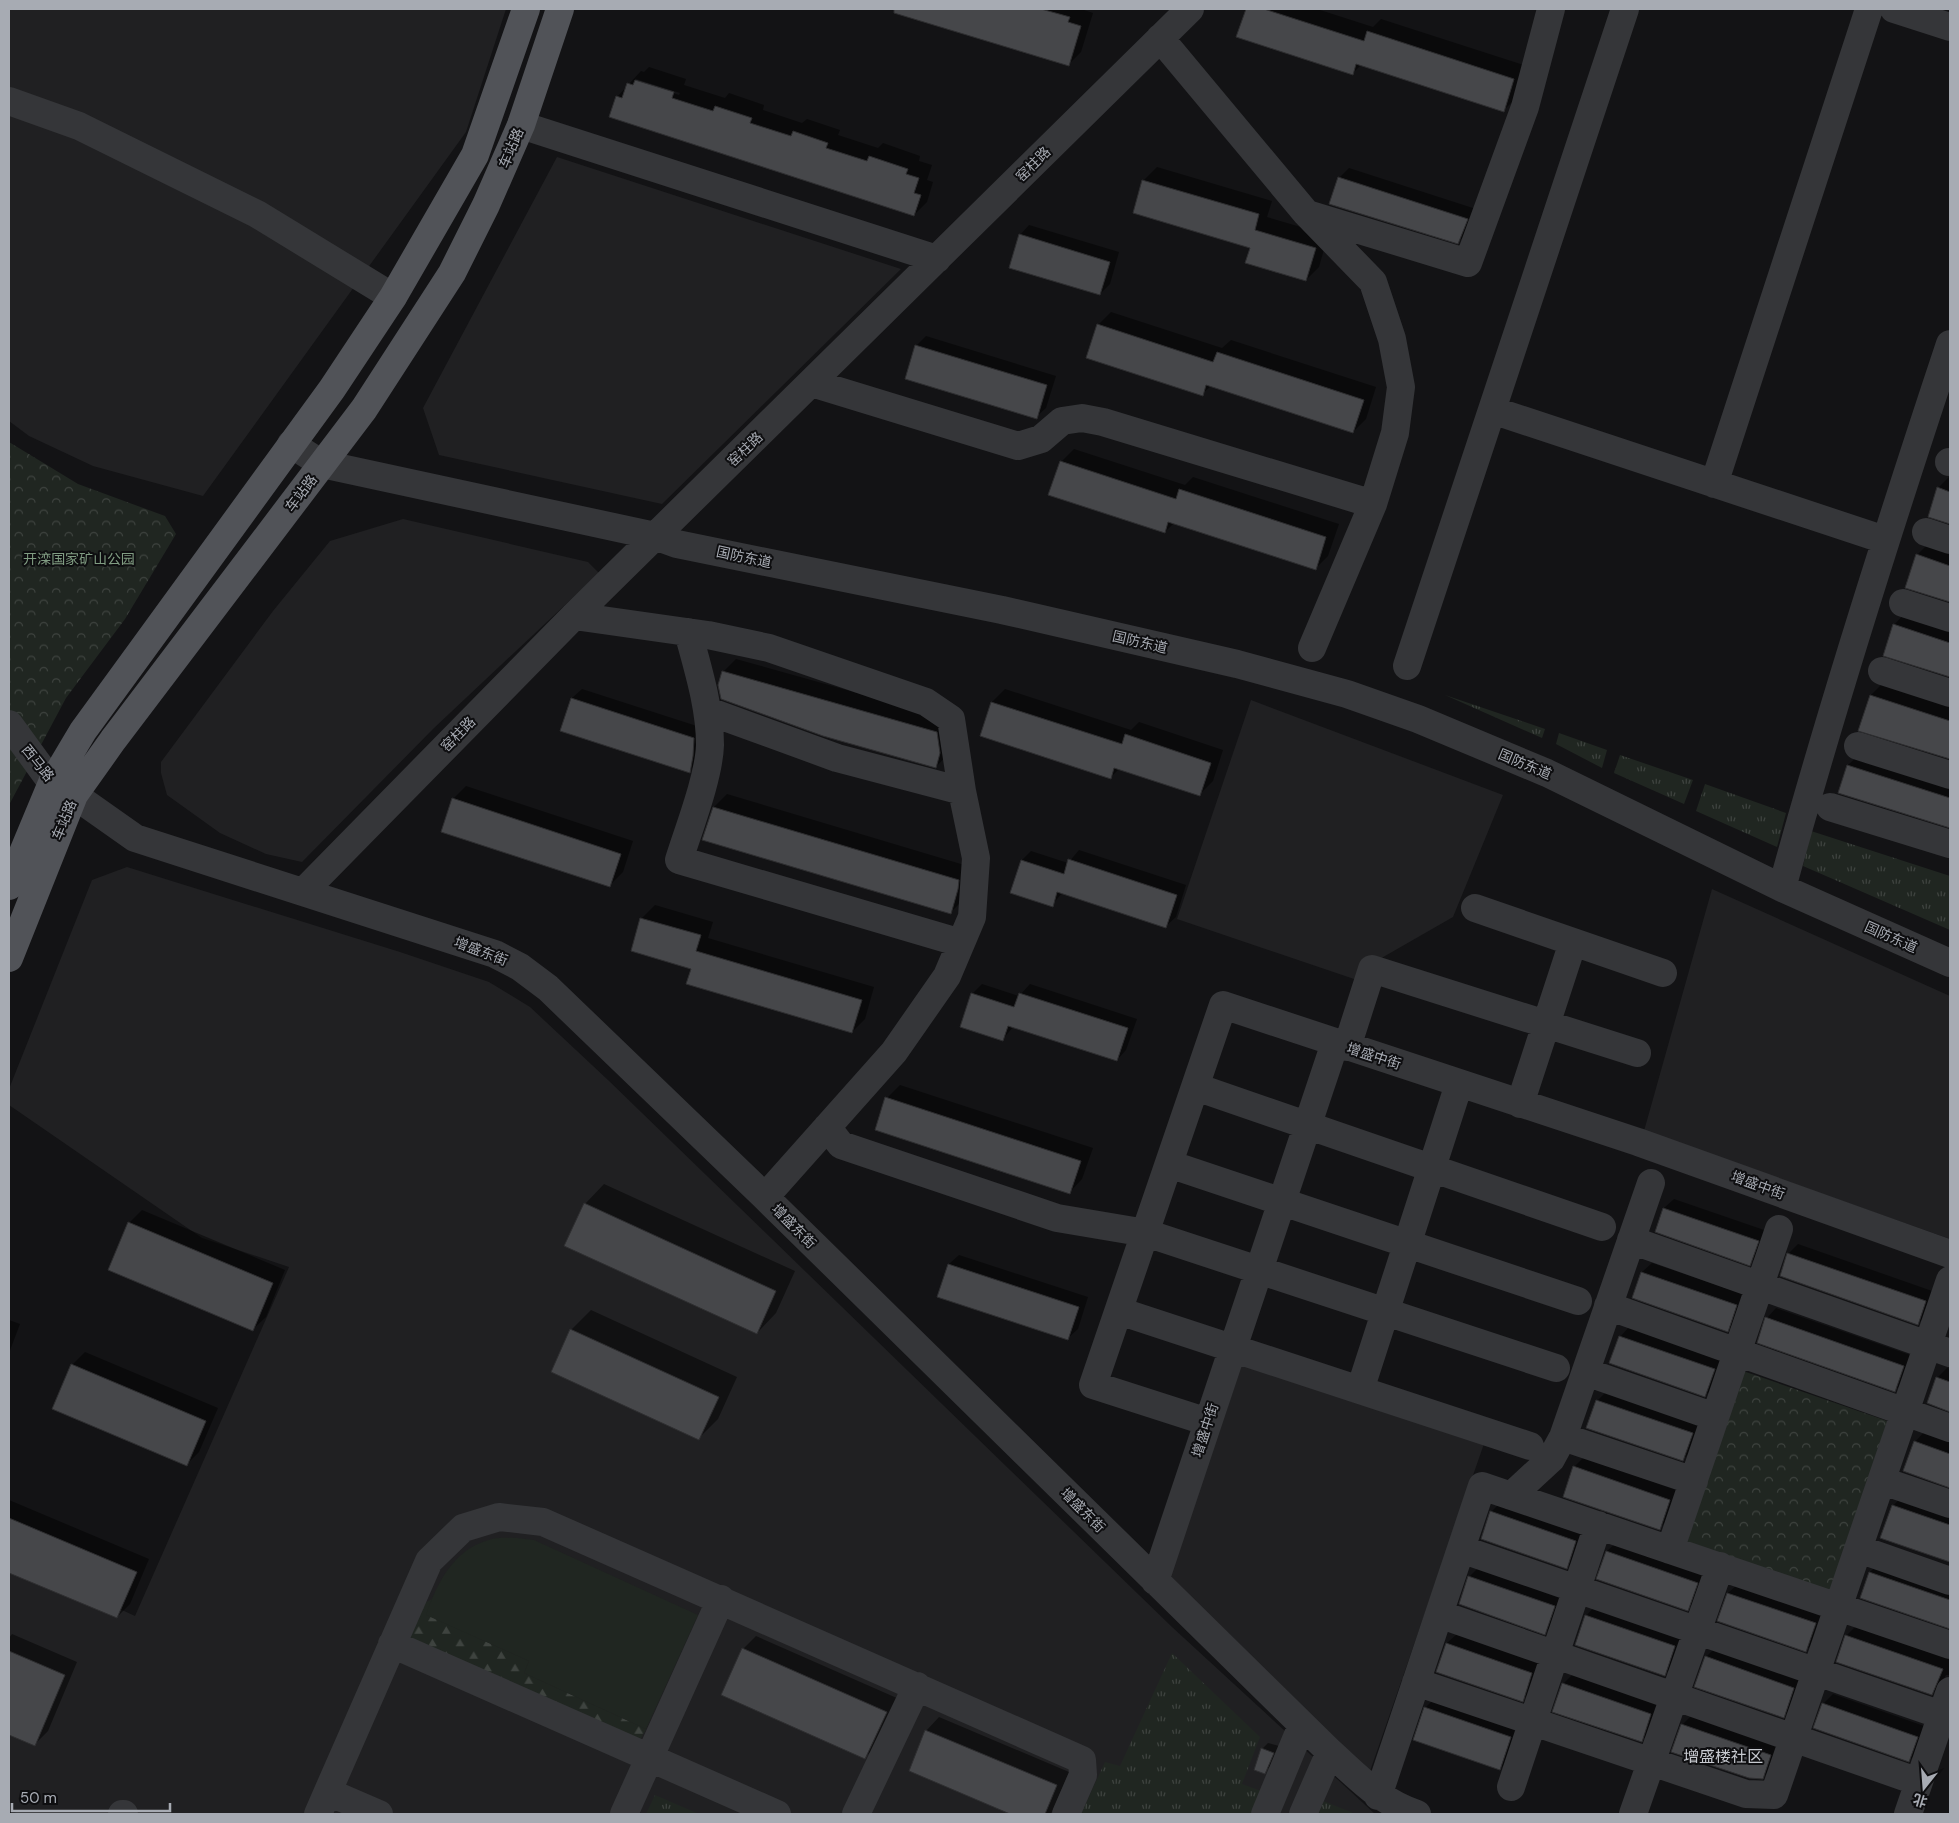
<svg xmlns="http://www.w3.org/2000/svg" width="1959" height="1823" font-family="'DM Sans','Noto Sans SC',sans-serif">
	<defs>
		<pattern id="grass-tufts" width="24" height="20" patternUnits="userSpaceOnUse" patternTransform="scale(1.25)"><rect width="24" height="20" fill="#202621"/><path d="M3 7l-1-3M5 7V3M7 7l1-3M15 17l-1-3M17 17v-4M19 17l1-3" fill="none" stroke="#3e433f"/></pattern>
		<pattern id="forest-firs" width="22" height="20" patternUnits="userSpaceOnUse" patternTransform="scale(1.25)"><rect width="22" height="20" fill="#202621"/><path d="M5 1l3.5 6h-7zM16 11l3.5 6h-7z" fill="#3e433f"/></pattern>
		<pattern id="park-crowns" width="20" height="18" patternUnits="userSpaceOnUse" patternTransform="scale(1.25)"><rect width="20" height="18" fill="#202621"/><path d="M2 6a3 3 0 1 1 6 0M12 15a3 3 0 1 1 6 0" fill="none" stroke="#3e433f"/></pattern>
	</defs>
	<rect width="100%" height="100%" fill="#131315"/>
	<path fill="#202022" d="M9,9H506L466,132L203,496L93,466L29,436L9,421Z
		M557,157L901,269L662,504L439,455L423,408Z
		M403,519L588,562L599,573L434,728L302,862L266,854L220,833L167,795L161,773V762L273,611L330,541Z
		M1251,700L1503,795L1453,917L1378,960L1365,957L1357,980L1177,919Z
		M127,867L400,952L489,982L530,1007L608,1080L1172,1627L1375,1814H19L9,1810V1558L135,1616L289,1267L202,1238L9,1105V1089L92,880Z
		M1712,889L1950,996V1239L1644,1131Z
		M1238,1355L1486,1438L1369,1774L1164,1575Z"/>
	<path fill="url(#grass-tufts)" d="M1445,695L1545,729L1542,738Z
		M1559,733L1607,750L1602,768L1556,744Z
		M1620,755L1693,780L1684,804L1614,773Z
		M1705,784L1786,813L1777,847L1696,811Z
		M1811,831L1950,876V930L1803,866Z
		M1172,1653L1260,1737L1242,1784L1264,1792L1255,1814H1081L1105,1762L1120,1766Z
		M655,1795L699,1814H646Z
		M1318,1799L1351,1812L1354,1814H1312Z"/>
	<path fill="url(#forest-firs)" d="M432,1599L427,1615L529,1661L524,1673L646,1729L641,1738L627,1741L409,1638L418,1607Z"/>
	<path fill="url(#park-crowns)" d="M9,442L78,484L165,516L176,534L125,619L66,698L9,805Z
		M1743,1371L1893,1423L1835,1592L1684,1541Z"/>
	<path fill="#202621" d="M517,1538L534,1540L698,1615L646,1729L524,1673L529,1661L426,1615C437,1583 454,1549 489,1540C497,1537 508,1538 517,1538Z"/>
	<path fill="#0007" fill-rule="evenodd" d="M913,9H1081L1093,13L1081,52L1068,65L911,17Z
		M1247,9H1317L1373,27L1381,19L1527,66L1516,98L1503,111L1361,65L1353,73L1238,36Z
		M649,67L686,79L684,85L725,98L729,93L764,105L763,110L802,123L807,119L840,130L838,135L878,148L883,143L920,156L919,161L932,165L927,180L933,182L927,202L914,215L617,97L641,71L644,72ZM636,79L680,93L679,95L636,81Z
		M1157,167L1272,201L1267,217L1328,235L1319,267L1306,280L1251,247L1144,180Z
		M1349,168L1476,209L1468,233L1458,242L1339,178Z
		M1029,225L1119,252L1110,284L1100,294L1020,235Z
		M1111,312L1222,348L1231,340L1376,387L1366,419L1353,432L1211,386L1202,394L1098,325Z
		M926,336L1056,376L1046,408L1036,417L916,346Z
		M1074,449L1185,485L1193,477L1339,524L1328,556L1315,569L1174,523L1165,532L1061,462Z
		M1950,476V523L1929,516L1938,488Z
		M1928,544L1950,551V600L1906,587L1917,555Z
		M1905,613L1950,628V675L1884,655L1894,625Z
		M736,659L950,719L949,753L936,767L723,672Z
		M1882,684L1950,706V757L1860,730L1871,695Z
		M582,689L703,728L699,762L689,771L562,730L572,698Z
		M1005,689L1131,730L1139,722L1223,750L1213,781L1200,794L1120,768L1110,778L982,735L992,702Z
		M1860,754L1950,783V826L1840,792L1848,765Z
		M466,786L633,841L623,872L610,885L453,799Z
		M727,794L971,867L964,899L951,912L714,807Z
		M1079,850L1186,885L1176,917L1166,926L1063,892L1052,905L1022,860L1031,851L1068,863Z
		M655,905L713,922L708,938L874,987L865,1019L852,1032L692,968L632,950L642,918Z
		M982,984L1019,996L1030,984L1137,1019L1126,1050L1117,1060L1014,1026L1003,1039L972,994Z
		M900,1085L1093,1148L1082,1179L1069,1193L887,1098Z
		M604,1184L795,1271L776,1313L757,1333L585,1204Z
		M1674,1199L1767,1231L1759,1254L1750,1264L1657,1231L1664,1208Z
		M142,1210L285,1270L266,1317L252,1330L129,1223Z
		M1798,1244L1935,1292L1927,1314L1918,1324L1788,1254Z
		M959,1255L1088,1297L1078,1329L1068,1338L939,1296L949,1264Z
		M1652,1263L1746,1295L1737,1321L1727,1331L1633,1297L1642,1272Z
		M1776,1308L1913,1356L1905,1381L1895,1390L1767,1318Z
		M591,1310L737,1377L718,1419L699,1438L552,1371L571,1330Z
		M9,1320L20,1324L9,1353Z
		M1629,1327L1724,1360L1715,1386L1705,1396L1620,1337Z
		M85,1352L218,1408L199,1452L186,1465L72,1365Z
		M1947,1368L1950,1369V1410L1929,1403L1937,1378Z
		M1607,1391L1702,1424L1693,1450L1683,1459L1597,1401Z
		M1924,1432L1950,1441V1486L1905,1471L1915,1442Z
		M1584,1457L1679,1490L1669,1519L1659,1528L1574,1467Z
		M1902,1496L1950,1513V1561L1882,1537L1893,1506Z
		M9,1500L149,1559L130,1604L117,1617L9,1571Z
		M1501,1502L1585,1532L1576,1558L1567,1568L1491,1512Z
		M1617,1542L1706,1573L1697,1600L1687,1609L1607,1551Z
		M1879,1563L1950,1587V1627L1861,1597L1870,1572Z
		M1479,1567L1564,1596L1554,1623L1545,1633L1460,1604L1470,1576Z
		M1738,1584L1825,1614L1816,1641L1806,1650L1719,1620L1728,1593Z
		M1595,1606L1684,1637L1674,1665L1664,1675L1586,1616Z
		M1856,1626L1950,1659V1675H1946L1941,1684L1932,1694L1846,1636Z
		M12,1634L77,1662L48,1731L35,1744L9,1733V1638Z
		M1457,1634L1541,1663L1532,1691L1522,1700L1447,1643Z
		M756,1636L899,1699L878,1745L864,1758L743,1649Z
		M1716,1647L1803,1678L1793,1707L1783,1717L1706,1657Z
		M1573,1674L1660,1704L1651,1731L1641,1741L1563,1684Z
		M1833,1694L1927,1727L1919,1751L1909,1761L1823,1704Z
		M1435,1698L1520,1727L1510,1759L1500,1769L1415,1739L1426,1707Z
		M1692,1715L1780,1746L1772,1768L1762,1778L1682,1725Z
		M939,1717L1069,1772L1052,1812L1050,1814H1013L910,1770L926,1731Z
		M1268,1743L1279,1746L1271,1766L1264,1772L1262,1749Z"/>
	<path fill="#46474a" stroke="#2e2e30" d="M894,9H1041L1070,17L1068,22L1081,26L1069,66L894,13Z
		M1246,9H1264L1364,41L1367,31L1514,79L1504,112L1356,64L1353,75L1236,37Z
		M635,80L674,92L672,98L713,111L715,106L752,118L750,123L791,136L793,131L828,143L826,148L867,161L869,156L908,169L906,174L919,178L914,193L921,195L914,216L609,117L616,96L622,98L627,83L633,85Z
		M1338,177L1468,219L1458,244L1329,204Z
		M1142,180L1259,214L1255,230L1316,248L1306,281L1245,263L1250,248L1133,213Z
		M1019,234L1110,262L1100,295L1009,268Z
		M1097,324L1213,362L1217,352L1364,400L1353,433L1206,385L1203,396L1086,358Z
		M915,345L1047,385L1037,419L905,379Z
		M1060,461L1176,499L1179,489L1326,537L1316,570L1168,522L1165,533L1048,495Z
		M1937,487L1950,492V524L1928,517Z
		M1916,554L1950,566V602L1905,588Z
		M1893,624L1950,643V677L1883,656Z
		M722,671L937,732L940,753L936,768L823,736L721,699L718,685Z
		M1870,695L1950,721V759L1858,731Z
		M571,698L694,738L693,756L690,773L560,731Z
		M991,702L1122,744L1125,734L1211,763L1200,796L1114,768L1111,779L980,736Z
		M1847,765L1950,798V828L1838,793Z
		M452,798L621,854L610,887L441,832Z
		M713,807L959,880L958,889L951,914L702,840Z
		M1068,859L1177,895L1166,928L1057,892L1053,907L1010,893L1021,860L1064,874Z
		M640,918L701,935L696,951L862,1000L852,1033L686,984L691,969L631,951Z
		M971,993L1014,1007L1019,993L1128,1028L1117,1061L1008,1026L1003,1041L960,1027Z
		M885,1097L1081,1161L1070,1194L875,1130Z
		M584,1203L776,1291L757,1334L564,1246Z
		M1663,1208L1759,1241L1750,1266L1655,1232Z
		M128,1222L273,1283L253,1331L108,1270Z
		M1787,1253L1926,1301L1918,1325L1780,1276Z
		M948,1264L1079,1307L1068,1340L937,1297Z
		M1641,1272L1737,1305L1728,1332L1632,1298Z
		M1765,1317L1904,1366L1895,1392L1757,1343Z
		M570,1329L719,1397L699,1440L551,1372Z
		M1619,1336L1715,1369L1705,1397L1609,1363Z
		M71,1364L206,1421L187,1466L52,1409Z
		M1936,1377L1950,1382V1412L1927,1403Z
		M1596,1400L1693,1433L1683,1461L1586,1428Z
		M1914,1441L1950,1454V1488L1903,1471Z
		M1573,1466L1670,1500L1660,1530L1563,1497Z
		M1892,1505L1950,1525V1562L1880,1538Z
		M1490,1511L1576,1541L1567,1569L1481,1539Z
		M9,1518L137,1572L117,1618L9,1573Z
		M1606,1551L1698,1583L1688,1611L1596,1579Z
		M1869,1572L1950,1600V1629L1860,1598Z
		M1468,1576L1555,1606L1545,1635L1459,1604Z
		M1727,1593L1816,1623L1806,1652L1717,1621Z
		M1585,1615L1675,1646L1665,1676L1575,1645Z
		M1845,1635L1943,1669L1932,1695L1836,1662Z
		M1446,1643L1532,1673L1523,1702L1436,1672Z
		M742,1648L887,1712L865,1759L721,1695Z
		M9,1651L65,1675L35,1746L9,1735Z
		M1705,1656L1794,1688L1784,1718L1694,1687Z
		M1562,1683L1651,1714L1642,1742L1552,1712Z
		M1822,1703L1918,1737L1909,1762L1813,1728Z
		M1424,1707L1511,1737L1500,1770L1413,1740Z
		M1681,1724L1771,1755L1763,1779L1749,1778L1671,1752Z
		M925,1730L1057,1785L1045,1814H1010L909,1771Z
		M1261,1748L1274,1753L1265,1774L1254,1770Z"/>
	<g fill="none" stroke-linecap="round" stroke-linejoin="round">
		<path stroke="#353639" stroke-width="28" d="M1894,9L1950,27
			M1160,38L1306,213L1373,282L1392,339L1401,387L1395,433L1373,504L1312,648
			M9,101L79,126L257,214L393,297
			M521,125L937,259
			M1307,214L1468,263L1525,107L1551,9
			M812,383L1018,446L1041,439L1062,421L1082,418L1103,422L1373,504
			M1492,410L1885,540
			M291,444L322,464L655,536L677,544L1002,610L1237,664L1347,694L1418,719L1547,773L1782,888L1950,963
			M1949,462H1950
			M1714,484L1869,9
			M1926,532L1950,540
			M1903,603L1950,618
			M574,616L708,635L769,648L926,702L951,719L962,791L976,858L972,917L947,976L894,1052L765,1197
			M688,632C698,669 710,707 710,745C709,777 689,828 679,860L961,943
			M1407,666L1625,9
			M1882,671L1950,693
			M708,711L837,758L962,791
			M9,724L52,783L74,795L135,838L495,954L520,967L548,988L765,1197L1330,1752C1359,1778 1379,1801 1417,1814
			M1858,746L1950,775
			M1830,807L1950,844
			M1782,888C1832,705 1890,524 1950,344
			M303,892L574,616L1190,9
			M1475,908L1663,973
			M1347,1047L1372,969L1637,1053
			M1196,1087L1602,1227
			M1520,1104L1573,942
			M827,1127L841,1145L1057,1218L1146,1233L1556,1368
			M1169,1164L1578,1301
			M1631,1240L1950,1353
			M1608,1306L1950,1428
			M1119,1311L1530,1446
			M1586,1372L1715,1417
			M1360,1390L1459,1084
			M1208,1422L1093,1385L1223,1005L1638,1142L1950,1254
			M1563,1437L1694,1481
			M1883,1481L1950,1504
			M1511,1496L1551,1459L1563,1437L1651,1183
			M1461,1549L1950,1718
			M1859,1549L1950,1581
			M1670,1550L1779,1229
			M1155,1581L1335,1043
			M1439,1614L1919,1782
			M392,1644L777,1814
			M1416,1682L1746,1794L1774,1795L1950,1280
			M1511,1787L1598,1525
			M328,1792L379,1814
			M1378,1796L1482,1486L1950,1645
			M122,1814H124
			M318,1814L429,1561L463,1528L499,1517L543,1522L1082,1760L1083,1775L1066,1814
			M624,1814L721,1599
			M856,1814L917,1686
			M1265,1814L1302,1725
			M1303,1814L1330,1752
			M1633,1814L1720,1566
			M1908,1814L1950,1691"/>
		<path stroke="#515358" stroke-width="28" d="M9,886L52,783L83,731L332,389L393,297L475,155L526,9
			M9,958L74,795L113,740L364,409L452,273L486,205L521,125L560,9"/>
	</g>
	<g text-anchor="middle" stroke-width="4" stroke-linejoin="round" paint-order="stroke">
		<g font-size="14" fill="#a7abb3" stroke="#0e0e10">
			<text transform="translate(511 148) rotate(-67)" y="5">车站路</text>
			<text transform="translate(1033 164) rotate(-45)" y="5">窑柱路</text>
			<text transform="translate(745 449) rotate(-44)" y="5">窑柱路</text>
			<text transform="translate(301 493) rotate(-53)" y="5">车站路</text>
			<text transform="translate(744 557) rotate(12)" y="5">国防东道</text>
			<text transform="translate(1140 642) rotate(13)" y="5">国防东道</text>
			<text transform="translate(458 734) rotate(-46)" y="5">窑柱路</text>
			<text transform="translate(38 763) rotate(51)" y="5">西马路</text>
			<text transform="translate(1525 764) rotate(23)" y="5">国防东道</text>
			<text transform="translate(64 820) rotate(-68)" y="5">车站路</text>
			<text transform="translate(1891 937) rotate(24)" y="5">国防东道</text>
			<text transform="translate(481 951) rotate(21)" y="5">增盛东街</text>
			<text transform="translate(1374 1056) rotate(18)" y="5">增盛中街</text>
			<text transform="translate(1758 1185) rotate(20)" y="5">增盛中街</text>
			<text transform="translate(794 1226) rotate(45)" y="5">增盛东街</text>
			<text transform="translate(1205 1430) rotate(-72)" y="5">增盛中街</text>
			<text transform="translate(1083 1510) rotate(45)" y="5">增盛东街</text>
		</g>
		<g font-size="14" fill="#809c82" stroke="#0e0e10">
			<text x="79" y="564">开滦国家矿山公园</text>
		</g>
		<g font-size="16" fill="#c7cad0" stroke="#0e0e10">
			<text x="1723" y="1762">增盛楼社区</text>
		</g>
	</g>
	<rect width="1959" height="1823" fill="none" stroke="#a7abb3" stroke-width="20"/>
	<g transform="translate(1924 1788) rotate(197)" stroke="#0e0e10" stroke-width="4" paint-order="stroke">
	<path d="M0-4L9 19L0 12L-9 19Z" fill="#a7abb3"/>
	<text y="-8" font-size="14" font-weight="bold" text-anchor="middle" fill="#a7abb3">北</text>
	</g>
	<path d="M12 1803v8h158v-8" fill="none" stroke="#a7abb3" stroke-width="2.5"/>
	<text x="20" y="1803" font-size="15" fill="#a7abb3" stroke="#0e0e10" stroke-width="4" paint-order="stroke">50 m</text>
</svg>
